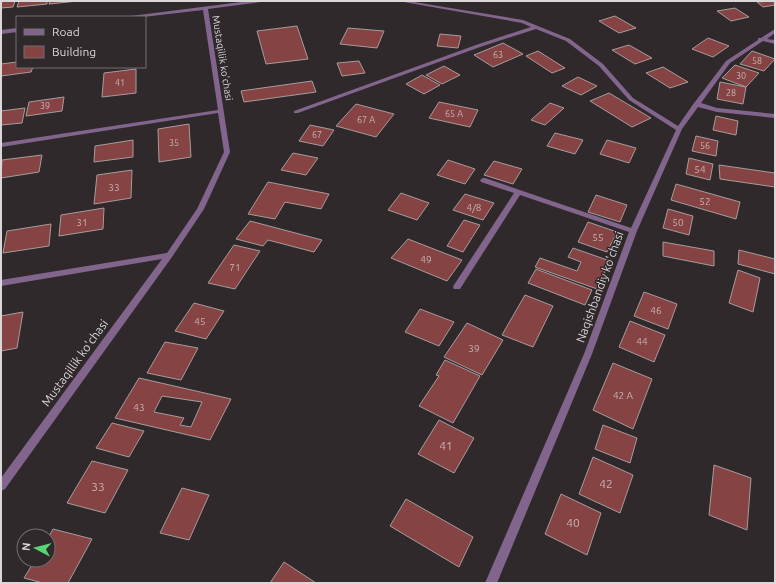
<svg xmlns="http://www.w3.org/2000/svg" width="776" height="584" font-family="Ubuntu,sans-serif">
	<rect width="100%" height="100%" fill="#30292c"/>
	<path fill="#864344" stroke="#a69c9c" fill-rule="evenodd" d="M1,1H15L13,7L1,8Z
		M19,1H47V4L17,7Z
		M50,1H78L49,4Z
		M775,1V5L763,7L757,2Z
		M735,8L749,17L731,21L717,11Z
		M615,16L636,28L619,33L599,21Z
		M297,26L308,59L266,64L257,31Z
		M348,28L384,31L377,48L340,44Z
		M440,34L461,36L458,48L437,46Z
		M708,38L729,46L713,57L692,49Z
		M503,43L523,54L493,67L474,55Z
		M629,45L652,58L635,64L612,50Z
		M538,51L565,68L552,73L526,56Z
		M752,51L775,59L764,71L740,64Z
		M359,61L365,73L342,76L337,63Z
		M17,62V67H33L31,72L1,76V64Z
		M735,65L759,73L746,87L722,78Z
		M444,66L460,75L442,84L426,75Z
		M663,67L688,82L670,88L646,73Z
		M136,69V93L102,97L104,73Z
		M422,75L440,85L424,94L406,84Z
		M578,77L597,86L581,95L562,86Z
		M312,81L316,92L244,102L241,91Z
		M720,82L746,87L743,104L717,99Z
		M609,93L651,118L632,127L590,101Z
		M64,97L62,111L26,116L29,102Z
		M439,102L478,110L470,127L429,118Z
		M550,103L564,108L545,125L531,120Z
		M356,104L394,114L376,137L336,126Z
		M25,108L22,123L1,125V111Z
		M716,116L738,121L736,135L713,130Z
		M189,124L191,157L159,162L158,129Z
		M310,125L334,130L323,146L299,141Z
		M555,133L583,140L575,154L547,146Z
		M696,136L718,141L716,156L692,151Z
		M133,140V157L94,162L95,146Z
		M607,140L636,148L629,163L600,154Z
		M293,153L318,158L306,175L281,170Z
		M42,155L39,172L1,178L2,160Z
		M689,158L713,164L710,180L686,174Z
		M448,160L475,169L465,184L437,175Z
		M494,161L522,169L513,184L484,175Z
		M719,165L775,173V187L720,179Z
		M132,170L131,198L94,204L97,175Z
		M268,182L329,194L321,209L285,202L275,219L248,214Z
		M676,184L740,202L736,219L671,200Z
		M401,193L429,203L417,220L388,210Z
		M465,194L494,203L483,220L453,210Z
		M596,195L627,205L620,222L588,212Z
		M104,208L103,229L59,236L61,215Z
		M668,209L693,216L689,235L663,228Z
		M464,220L480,225L463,252L447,246Z
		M250,221L322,240L314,252L268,240L263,246L236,239Z
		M588,222L617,232L607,252L578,242Z
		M51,224L49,246L3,253L7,231Z
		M408,239L462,260L447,281L391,258Z
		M663,242L714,251V266L663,256Z
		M234,245L260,251L235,289L208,283Z
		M573,248L610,261L597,289L535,267L540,258L577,271L581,262L568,257Z
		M739,250L775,259V274L738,264Z
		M536,269L592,290L585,305L528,283Z
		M738,270L760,278L753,312L729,303Z
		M644,292L677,304L668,329L634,316Z
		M525,295L553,306L533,347L502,335Z
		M194,303L224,311L206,339L175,331Z
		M420,309L454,322L439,346L405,332Z
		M23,312L17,348L1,351V316Z
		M630,321L665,335L654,362L619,347Z
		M467,323L503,340L482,375L444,357Z
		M165,342L198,348L181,380L147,373Z
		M445,360L480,376L453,423L419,406L439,376L436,375Z
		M613,363L652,379L633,429L593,410Z
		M139,378L231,399L210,440L115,418ZM162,396L202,402L191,427L180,425L184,418L154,412Z
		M439,420L474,438L454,473L418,454Z
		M112,423L144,431L129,457L96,448Z
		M603,425L637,438L630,463L595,449Z
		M593,457L633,475L620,513L579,494Z
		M92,461L128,470L105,513L67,503Z
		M714,465L751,478L747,530L709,515Z
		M182,488L209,495L189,540L160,533Z
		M561,494L601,513L587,555L545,534Z
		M406,499L473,537L459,567L390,526Z
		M53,529L92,539L68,583H43L24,578L35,560H48V538Z
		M284,562L316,583H270Z"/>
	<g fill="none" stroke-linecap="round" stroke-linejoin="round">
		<path fill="#82658c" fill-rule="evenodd" d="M249,1H263L261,2L208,9L230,152L204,209L172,257L5,489L1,491V478L162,259L1,286V280L167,253L197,209L224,152L218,113L1,147V143L218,110L203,10L143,17H129L131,16Z
			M398,1H408L523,20L570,39L603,64L633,98L678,126L694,103L695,102L726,61L758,40V38H761L775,29V33L767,39L775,40V44L763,41L730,63L701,103L717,108L775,114V118L717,112L698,107L682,129L637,231L592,354L497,583H485L584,354L629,232L520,195L460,289H454L453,287L454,285L514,193L481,182L480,180L483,178H485L631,228L676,130L629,100L599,66L566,41L536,29L480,47L298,113H294V111L476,45L531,27L522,23Z
			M17,28V32L1,34V30Z"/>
	</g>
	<g text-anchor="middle" stroke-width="3" stroke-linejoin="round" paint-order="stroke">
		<g font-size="9" fill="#c6b2b4">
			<text x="498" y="58">63</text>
			<text x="757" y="64">58</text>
			<text x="741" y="79">30</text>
			<text x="120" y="86">41</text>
			<text x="731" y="96">28</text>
			<text x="45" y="109">39</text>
			<text x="454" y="117">65 А</text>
			<text x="366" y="123">67 А</text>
			<text x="317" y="138">67</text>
			<text x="174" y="146">35</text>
			<text x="705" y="149">56</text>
		</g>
		<g font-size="10" fill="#dbd7d9" stroke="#30292c">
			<text transform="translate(223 58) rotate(81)" y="4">Mustaqillik ko'chasi</text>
		</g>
		<g font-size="10" fill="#c6b2b4">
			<text x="700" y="173">54</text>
			<text x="114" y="191">33</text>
			<text x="705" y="205">52</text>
			<text x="474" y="211">4/8</text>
			<text x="82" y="226">31</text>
			<text x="678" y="226">50</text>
			<text x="598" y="241">55</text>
			<text x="426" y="263">49</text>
			<text x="235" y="271">71</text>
			<text x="656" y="314">46</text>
			<text x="200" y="325">45</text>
			<text x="642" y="345">44</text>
			<text x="474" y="352">39</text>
			<text x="623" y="399">42 А</text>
			<text x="139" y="411">43</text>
		</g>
		<g font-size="12" fill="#dbd7d9" stroke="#30292c">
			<text transform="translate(600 287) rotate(-70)" y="4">Naqishbandiy ko'chasi</text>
			<text transform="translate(75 363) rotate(-54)" y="4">Mustaqillik ko'chasi</text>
		</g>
		<g font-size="12" fill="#c6b2b4">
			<text x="446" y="450">41</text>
			<text x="606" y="488">42</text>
			<text x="98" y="491">33</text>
			<text x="573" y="527">40</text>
		</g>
	</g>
	<rect width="776" height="584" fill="none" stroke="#dbd7d9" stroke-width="4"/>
	<rect x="16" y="16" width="130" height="52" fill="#30292c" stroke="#746f71"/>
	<rect x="24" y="29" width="20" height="6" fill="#82658c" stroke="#746f71"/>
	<text x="52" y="36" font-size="12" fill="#dbd7d9">Road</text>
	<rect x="24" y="46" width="20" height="12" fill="#864344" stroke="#746f71"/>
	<text x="52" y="56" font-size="12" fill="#dbd7d9">Building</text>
	<g transform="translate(36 548) rotate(277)"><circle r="19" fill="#30292c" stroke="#746f71"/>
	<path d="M0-3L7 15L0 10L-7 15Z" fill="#57d570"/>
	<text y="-6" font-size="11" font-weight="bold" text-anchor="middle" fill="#dbd7d9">N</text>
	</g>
</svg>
